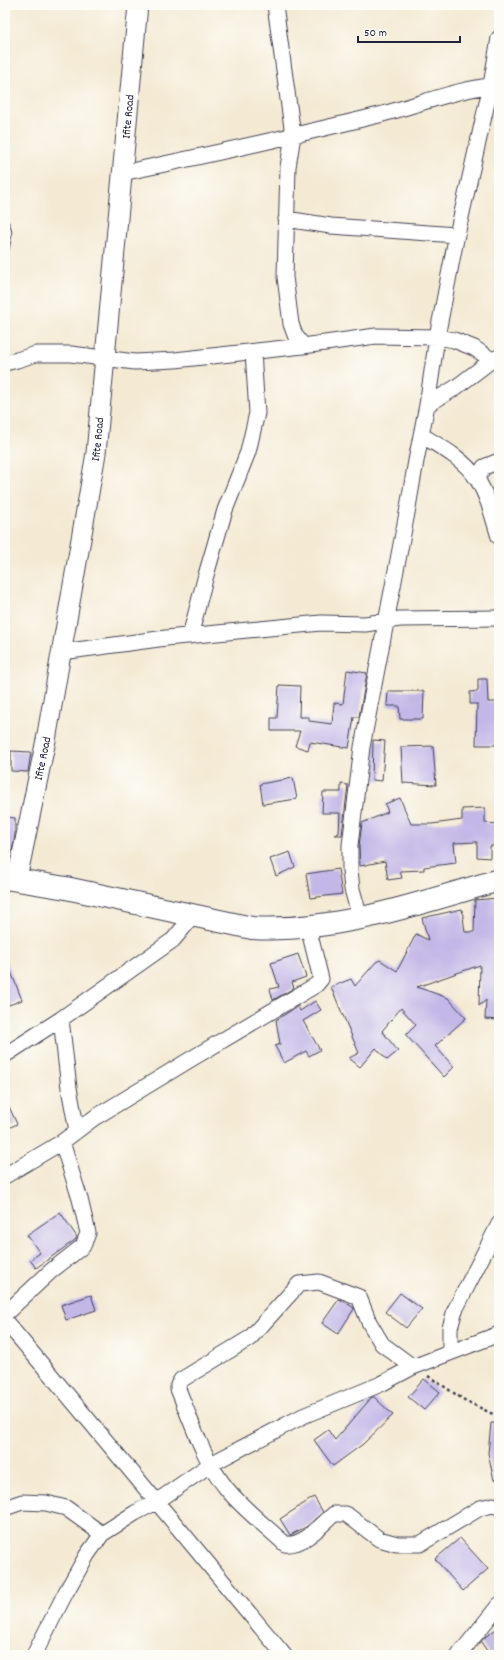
<svg xmlns="http://www.w3.org/2000/svg" width="504" height="1660" font-family="Dekko,sans-serif">
	<rect width="100%" height="100%" fill="#fdfcf7"/>
	<filter id="ink" filterUnits="userSpaceOnUse"><feTurbulence type="fractalNoise" baseFrequency=".025" numOctaves="2"/><feDisplacementMap in="SourceGraphic" scale="8" xChannelSelector="R" yChannelSelector="G"/><feConvolveMatrix kernelMatrix="1 2 1 2 8 2 1 2 1" color-interpolation-filters="sRGB"/></filter>
	<filter id="wash" filterUnits="userSpaceOnUse"><feTurbulence type="fractalNoise" baseFrequency=".012" numOctaves="4" result="noise"/><feDisplacementMap in="SourceGraphic" scale="16" xChannelSelector="R" yChannelSelector="G"/><feGaussianBlur stdDeviation="0.9" result="paint"/><feColorMatrix in="noise" values="0 0 0 0 0 0 0 0 0 0 0 0 0 0 0 0 0 1.4 0 .05"/><feComposite in="paint" operator="in"/></filter>
	<g filter="url(#wash)">
		<rect width="100%" height="100%" fill="#f4ead4"/>
		<g id="blocks">
			<path fill="#c2b7e7" d="M347,670L367,673L359,717H354L349,748L310,742L308,750L295,746L300,731H271V718H277L279,685L300,686L299,717H309V721L332,724L334,703L343,704Z
				M478,679H487L488,702H499V745H476L477,704H470V692L478,691Z
				M388,691H424L423,719H400L399,706H387Z
				M373,740L385,741L382,781L372,780Z
				M433,746L436,785L403,783L401,747Z
				M11,751L31,752L28,772L11,771Z
				M293,778L297,799L263,804L260,784Z
				M341,784L348,785L342,835H334L339,833L340,813H322L323,792H341Z
				M400,798L411,824H432L462,820V809L485,808V823L499,824V846H490V858L477,857V842L454,843L456,863L424,867V870L400,871L402,878L388,880L385,861L360,866L359,846L362,823L388,812L385,804Z
				M5,817L15,818V835L12,851H5Z
				M290,852L295,867L276,876L270,859Z
				M338,869L342,894L310,898L306,874Z
				M499,898V923H496L499,949V1020L485,1019L486,1000L479,1006L480,965L417,987L448,998L466,1018L435,1046L454,1067L444,1077L406,1035L416,1025L401,1008L382,1031L398,1051L387,1060L376,1048L360,1067L349,1058L359,1053L331,987L351,979L355,986L376,962L380,960L397,971L416,934L428,940L422,918L462,909L465,932H474L475,900Z
				M298,954L306,977L292,982L294,988L273,1000L270,989L279,987L271,963Z
				M6,959L22,1000L9,1005L5,995Z
				M315,1001L321,1010L303,1021L320,1050L309,1056L306,1051L284,1063L275,1046L280,1044L276,1020L298,1006L300,1011Z
				M5,1098L17,1124L5,1130Z
				M60,1212L77,1237L75,1240L36,1268L30,1260L40,1253L27,1235Z
				M400,1293L422,1309L406,1328L385,1312Z
				M91,1295L96,1310L66,1320L61,1305Z
				M339,1299L353,1307L354,1309L338,1334L322,1323Z
				M424,1379L440,1392L424,1410L408,1397Z
				M372,1397H374L393,1415L363,1444L333,1466L314,1440L328,1430L335,1440Z
				M491,1423H499V1479L494,1480L488,1453Z
				M314,1497L323,1512L306,1527L290,1535L280,1519Z
				M460,1538L488,1569L463,1591L435,1559Z
				M499,1627V1655H490L481,1642L484,1638Z"/>
		</g>
	</g>
	<g filter="url(#ink)">
		<use href="#blocks" fill-opacity="0" stroke="#424052" stroke-width="1"/>
		<g fill="none" stroke-linecap="round" stroke-linejoin="round">
			<defs>
				<path id="service" d="M5,224C10,232 7,240 5,249"/>
				<path id="minor" d="M275,5L293,135L288,167L285,277L291,324L295,335L303,346
					M122,173C208,155 293,136 379,115C419,105 458,88 499,85
					M286,219L331,226L456,235
					M5,363L17,360L36,354H71L135,362L175,360L303,346L376,336L437,337L454,340L474,348L492,360
					M427,405L455,388L492,360L499,357
					M421,435C441,447 464,459 477,479C488,496 493,518 499,537
					M477,479L484,467L499,461
					M190,636L206,575L225,510L248,452L257,413L253,352
					M62,652L166,638L321,623L365,624L400,619L499,618
					M357,907L352,889L350,870V845L362,747L407,513L416,461L427,405L437,337L456,239L491,85L499,38
					M5,1055L61,1019
					M77,1131L69,1088L61,1019L173,940L193,916
					M5,1176L62,1142L94,1118L191,1059L316,985L321,979L308,927
					M5,1314L51,1271L83,1246L88,1233L80,1199L62,1142
					M5,1321C99,1431 191,1544 284,1655
					M450,1353V1328L455,1310L499,1224
					M413,1367L382,1344L369,1322L359,1297L319,1282L299,1284L250,1338L181,1380L178,1385V1389C192,1423 204,1461 227,1489C243,1509 266,1526 285,1544C304,1546 320,1526 334,1514H346L379,1539L397,1544H420L480,1508L493,1505L499,1507
					M5,1508L22,1502L46,1503L66,1508L102,1534
					M34,1655L66,1592L87,1555L102,1534L135,1513L156,1502L211,1464L303,1416L381,1384L413,1367L499,1334
					M459,1655L499,1605"/>
				<g id="tertiary">
					<path id="s1" d="M19,869L46,740L96,453L138,5"/>
				</g>
				<path id="primary" d="M5,878L66,888L252,928C336,933 419,903 499,880"/>
			</defs>
			<use href="#service" stroke="#424052" stroke-width="9"/>
			<use href="#minor" stroke="#424052" stroke-width="17"/>
			<use href="#tertiary" stroke="#424052" stroke-width="21"/>
			<use href="#primary" stroke="#424052" stroke-width="24"/>
			<path stroke="#424052" stroke-width="2.5" stroke-dasharray="3 3" stroke-linecap="butt" d="M428,1376L466,1401L499,1417"/>
			<use href="#service" stroke="#fff" stroke-width="7"/>
			<use href="#minor" stroke="#fff" stroke-width="15"/>
			<use href="#tertiary" stroke="#fff" stroke-width="19"/>
			<use href="#primary" stroke="#fff" stroke-width="22"/>
		</g>
	</g>
	<g text-anchor="middle" stroke-width="3" stroke-linejoin="round" paint-order="stroke">
		<g font-size="12" fill="#22223b" stroke="#fdfcf7">
			<text dy="4" stroke="none"><textPath href="#s1" startOffset="761">Ifite Road</textPath></text>
			<text dy="4" stroke="none"><textPath href="#s1" startOffset="437">Ifite Road</textPath></text>
			<text dy="4" stroke="none"><textPath href="#s1" startOffset="113">Ifite Road</textPath></text>
		</g>
	</g>
	<rect width="504" height="1660" fill="none" stroke="#fdfcf7" stroke-width="20"/>
	<path d="M358 36v6h102v-6" fill="none" stroke="#22223b" stroke-width="2"/>
	<text x="364" y="36" font-size="12" fill="#22223b" stroke="#fdfcf7" stroke-width="3" paint-order="stroke">50 m</text>
</svg>
